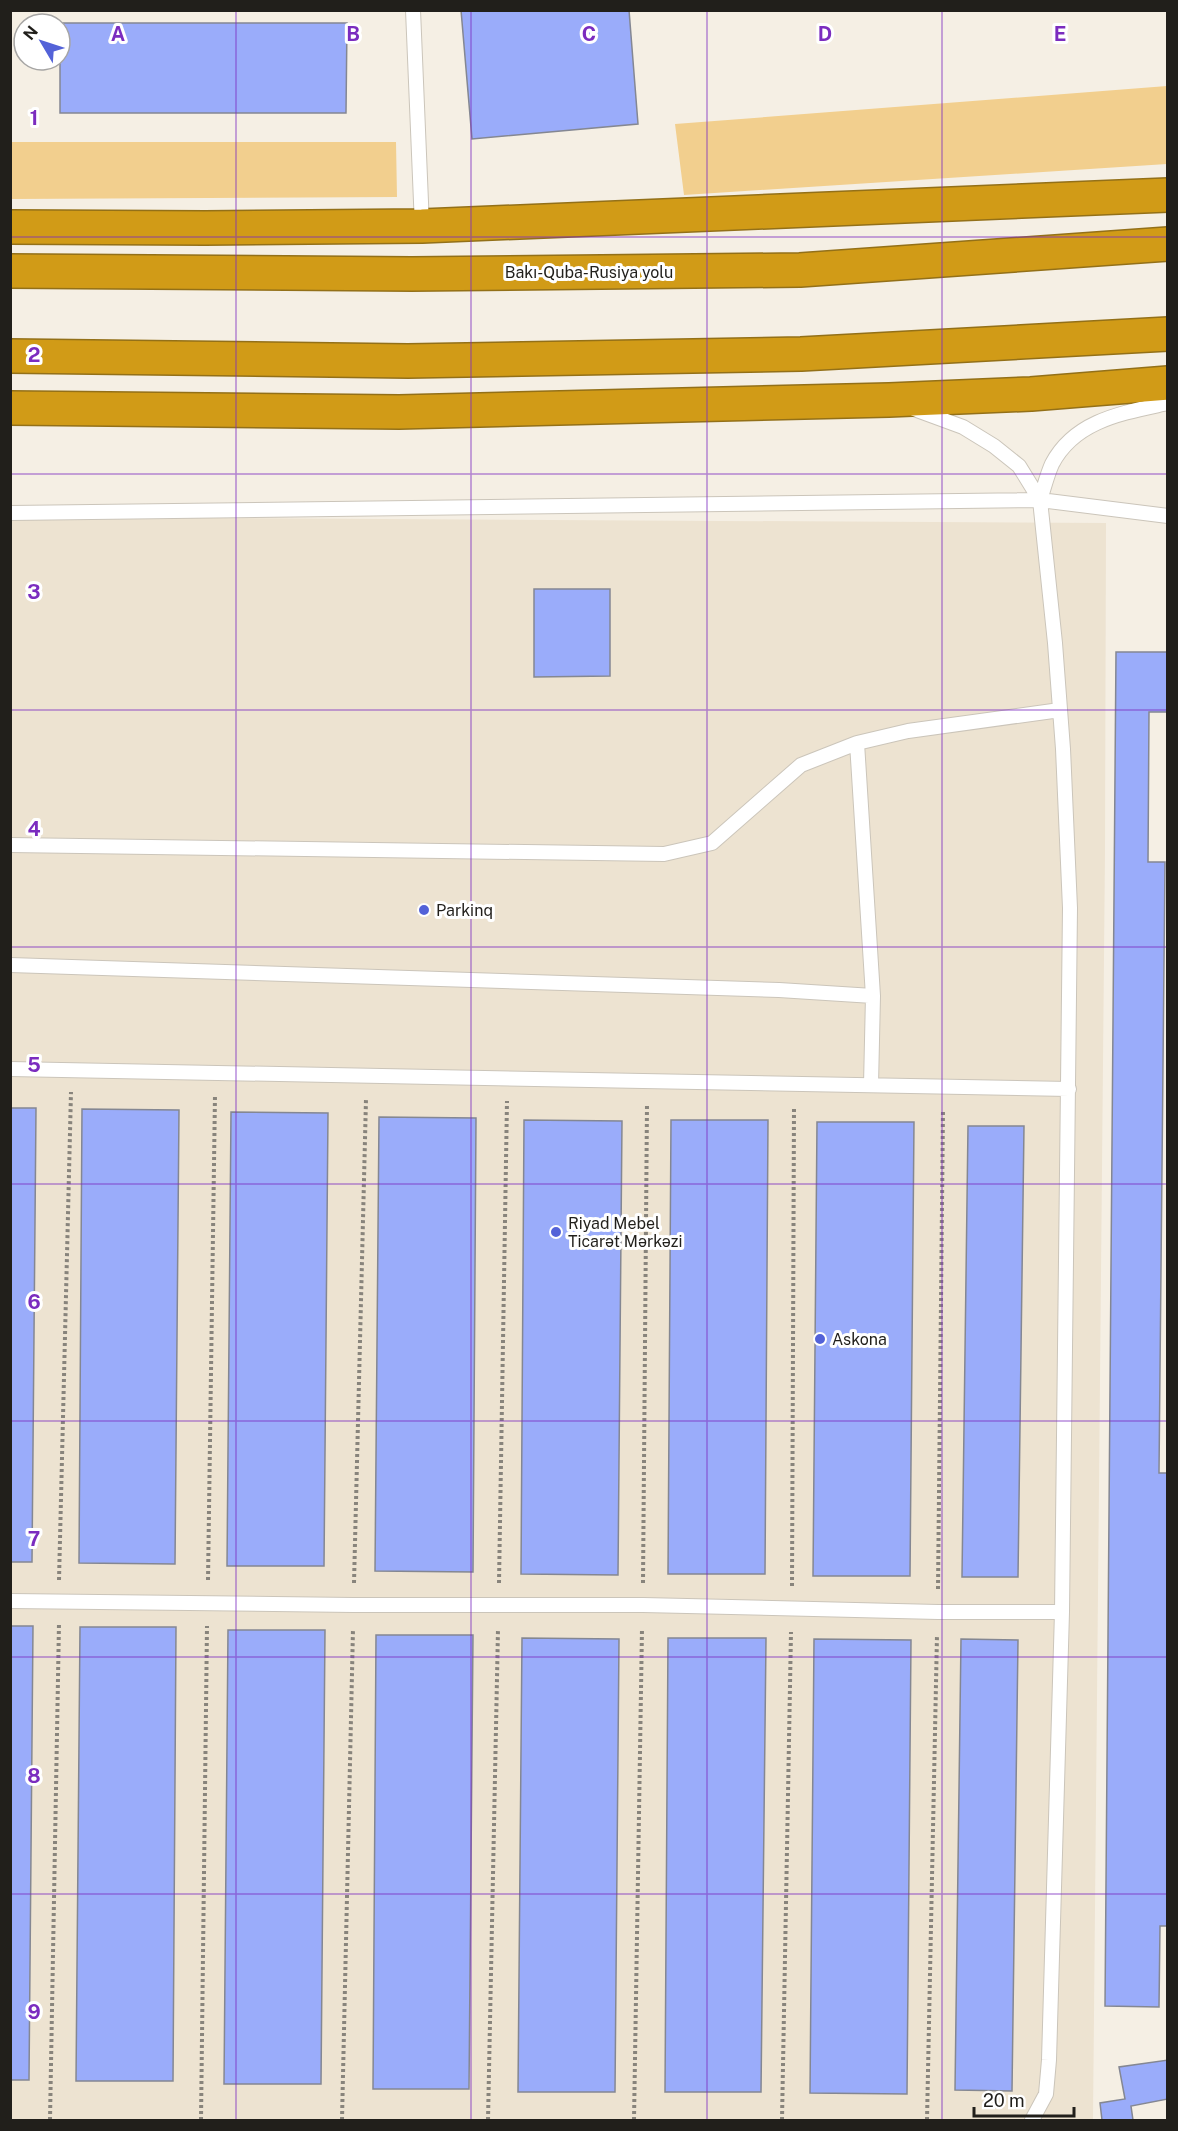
<svg xmlns="http://www.w3.org/2000/svg" width="1178" height="2131" font-family="'Public Sans',sans-serif">
	<rect width="100%" height="100%" fill="#f5efe4"/>
	<path fill="#ede3d1" d="M11,517L1106,523L1105,852L1093,2120H11Z"/>
	<path fill="#f2cf8e" d="M1167,86V164L684,195L675,124Z
		M10,142H396L397,197L11,199Z"/>
	<path fill="#9aacfa" stroke="#848792" stroke-width="1.5" d="M461,10H629L638,124L472,139Z
		M60,23H347L346,113H60Z
		M534,589H610V676L534,677Z
		M1116,652H1168V712H1149L1148,862H1165L1159,1473H1168V1926H1160L1159,2007L1105,2006Z
		M10,1108H36L32,1562H10Z
		M82,1109L179,1110L175,1564L79,1563Z
		M231,1112L328,1113L324,1566H227Z
		M379,1117L476,1118L473,1572L375,1571Z
		M524,1120L622,1121L618,1575L521,1574Z
		M671,1120H768L765,1574H668Z
		M817,1122H914L910,1576H813Z
		M968,1126H1024L1018,1577H962Z
		M10,1626H33L29,2080H10Z
		M80,1627H176L173,2081H76Z
		M228,1630H325L321,2084H224Z
		M376,1635H473L469,2089H373Z
		M522,1638L619,1639L615,2092H518Z
		M668,1638H766L761,2092H665Z
		M814,1639L911,1640L907,2094L810,2093Z
		M961,1639L1018,1640L1012,2091L955,2090Z
		M1168,2060V2099L1131,2106L1133,2120H1102L1100,2103L1125,2099L1119,2067Z"/>
	<g fill="none" stroke-linecap="round" stroke-linejoin="round">
		<defs>
			<path id="lane" d="M413,10L422,226
				M914,409L963,427L994,446L1019,466L1040,500C1044,488 1047,475 1052,464C1075,420 1123,413 1168,403
				M10,513L1040,500L1168,516
				M857,743L873,996
				M10,845L664,854L712,843L801,765L857,743L908,731L1060,710
				M10,965L779,990L873,996L871,1085
				M10,1069L1069,1089
				M10,1601L353,1605H643L938,1612H1062
				M1032,2120L1046,2094L1049,2060L1062,1612L1070,908L1063,749L1055,643L1040,500"/>
			<path id="highway" d="M10,227L205,228L422,226L1168,195
				M10,271L412,274L800,270L1168,244
				M10,356L408,361L801,354L1168,334
				M10,408L399,412L889,400L1031,394L1168,383"/>
		</defs>
		<use href="#lane" stroke="#cbc5ba" stroke-width="16"/>
		<use href="#highway" stroke="#937018" stroke-width="36"/>
		<path stroke="#88847c" stroke-width="4" stroke-dasharray="3 3" stroke-linecap="butt" d="M59,1580L71,1092
			M208,1580L215,1095
			M354,1583L366,1099
			M499,1583L507,1101
			M643,1583L647,1104
			M792,1586L794,1107
			M938,1589L943,1110
			M50,2120L59,1623
			M201,2120L207,1626
			M342,2120L353,1629
			M488,2120L498,1629
			M634,2120L642,1629
			M782,2120L791,1632
			M927,2120L937,1635"/>
		<use href="#lane" stroke="#fff" stroke-width="14"/>
		<use href="#highway" stroke="#d19b17" stroke-width="33"/>
	</g>
	<path fill="none" stroke="#7b2cbf" stroke-width="1.5" stroke-opacity="0.55" d="M236,10V2120M471,10V2120M707,10V2120M942,10V2120M10,237H1168M10,474H1168M10,710H1168M10,947H1168M10,1184H1168M10,1421H1168M10,1657H1168M10,1894H1168"/>
	<g fill="#5362d8" stroke="#fff" stroke-width="2">
		<circle cx="424" cy="910" r="6"/>
		<circle cx="556" cy="1232" r="6"/>
		<circle cx="820" cy="1339" r="6"/>
	</g>
	<g text-anchor="middle" stroke-width="6" stroke-linejoin="round" paint-order="stroke">
		<g font-size="16" fill="#211f1b" stroke="#fff">
			<text x="589" y="278">Bakı-Quba-Rusiya yolu</text>
		</g>
		<g font-size="16" fill="#211f1b" stroke="#fff" text-anchor="start">
			<text x="436" y="916">Parkinq</text>
			<text x="568" y="1229">Riyad Mebel<tspan x="568" dy="18">Ticarət Mərkəzi</tspan></text>
			<text x="832" y="1345">Askona</text>
		</g>
	</g>
	<g font-size="20" text-anchor="middle" font-weight="bold" fill="#7b2cbf" stroke="#fff" stroke-width="6" stroke-linejoin="round" paint-order="stroke">
		<text x="118" y="41">A</text>
		<text x="353" y="41">B</text>
		<text x="589" y="41">C</text>
		<text x="825" y="41">D</text>
		<text x="1060" y="41">E</text>
		<text x="34" y="125">1</text>
		<text x="34" y="362">2</text>
		<text x="34" y="599">3</text>
		<text x="34" y="836">4</text>
		<text x="34" y="1072">5</text>
		<text x="34" y="1309">6</text>
		<text x="34" y="1546">7</text>
		<text x="34" y="1783">8</text>
		<text x="34" y="2019">9</text>
	</g>
	<rect width="1178" height="2131" fill="none" stroke="#211f1b" stroke-width="24"/>
	<g transform="translate(42 42) rotate(309)"><circle r="28" fill="#ffffff" stroke="#a6a5a4" stroke-width="1.5"/>
	<path d="M0-4.5L10 22L0 15L-10 22Z" fill="#5362d8"/>
	<text y="-9" font-size="16" font-weight="bold" text-anchor="middle" fill="#211f1b">N</text>
	</g>
	<path d="M974 2107v9h100v-9" fill="none" stroke="#211f1b" stroke-width="3"/>
	<text x="983" y="2107" font-size="18" fill="#211f1b" stroke="#ffffff" stroke-width="4.5" paint-order="stroke">20 m</text>
</svg>
